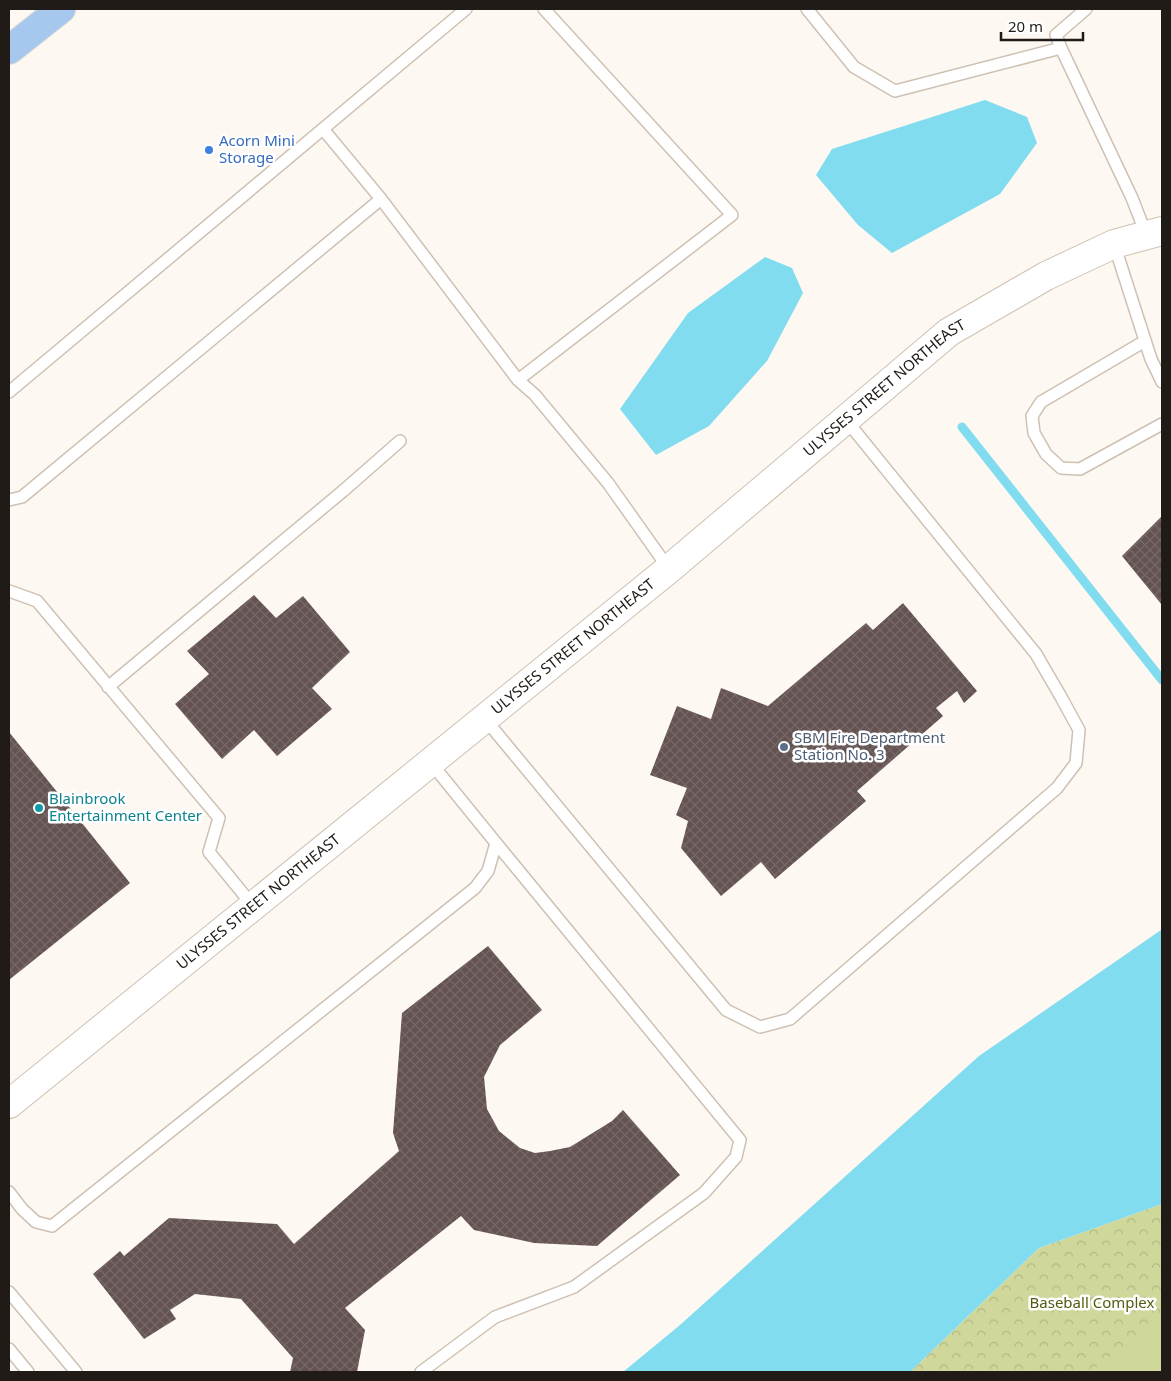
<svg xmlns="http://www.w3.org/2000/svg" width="1171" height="1381" font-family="'Noto Sans',sans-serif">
	<defs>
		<pattern id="park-crowns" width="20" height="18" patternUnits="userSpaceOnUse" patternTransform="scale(1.25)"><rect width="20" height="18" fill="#cfd89a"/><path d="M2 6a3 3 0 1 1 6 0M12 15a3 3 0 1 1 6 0" fill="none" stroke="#b1b984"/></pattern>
		<pattern id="building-cross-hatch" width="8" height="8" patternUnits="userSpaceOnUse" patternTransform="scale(1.25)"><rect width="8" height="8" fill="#645352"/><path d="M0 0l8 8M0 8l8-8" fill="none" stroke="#766867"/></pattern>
	</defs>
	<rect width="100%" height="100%" fill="#fdf8f2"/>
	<path fill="url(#park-crowns)" d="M1162,1204V1372H910L1039,1248Z"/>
	<path fill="#cfd89a" d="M1162,1315V1372H1090Z"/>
	<path fill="#82dcef" d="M985,100L1027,117L1037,143L1000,194L892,253L858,225L816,175L832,149Z
		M765,257L792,268L803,293L767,361L709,426L656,455L620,409L688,313Z
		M1161,930L1162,1204L1039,1248L910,1372H623L680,1325L979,1056Z"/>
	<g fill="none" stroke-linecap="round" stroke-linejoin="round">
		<path stroke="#82dcef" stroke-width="9" d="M962,427L1162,680"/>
	</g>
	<path fill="url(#building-cross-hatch)" d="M1162,516V605L1122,556Z
		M254,595L276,618L303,596L350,652L312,688L332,709L277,756L254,730L222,759L175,704L209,674L187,651Z
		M903,603L977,691L964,703L957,691L936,708L943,716L857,791L866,801L775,879L761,862L721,896L681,848L688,821L676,815L687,788L650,775L677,706L711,719L721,688L768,706L866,623L873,630Z
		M9,732L130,883L9,980Z
		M488,946L542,1010L500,1045L484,1077L487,1109L499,1131L520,1148L535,1153L550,1151L570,1147L612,1121L623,1110L680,1175L597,1246L534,1243L474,1230L461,1216L345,1308L365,1330L357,1372H290L293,1358L241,1299L195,1294L170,1310L176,1319L144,1339L93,1274L120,1251L124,1256L169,1218L277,1224L294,1244L399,1151L393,1133L402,1013Z"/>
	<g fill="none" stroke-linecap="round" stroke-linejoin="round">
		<defs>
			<path id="lane" d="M544,9L732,215L518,380L535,395L608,483L669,569
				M807,9L854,67L895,91L1061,48
				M1086,9L1056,35L1061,48L1132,198L1146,234
				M381,199L518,380
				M1114,244L1151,359L1162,382
				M1145,341L1041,402L1032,416L1034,433L1046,454L1061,468L1080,469L1162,424
				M9,392L466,9
				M9,500L22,497L381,199L323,129
				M9,591L37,601L219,818L209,852L254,907
				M108,687L343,491L400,441
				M485,719L726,1010L760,1027L790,1019L1057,788L1076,763L1079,730L1061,697L1036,654L846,420
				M9,1192L22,1209L36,1222L52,1226L475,888L488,871L496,843L431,763
				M9,1292L76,1372
				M9,1349L28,1372
				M421,1372L495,1317L574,1287L704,1193L736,1157L740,1140L496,843"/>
			<g id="secondary">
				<path id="s1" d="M9,1104L669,569L949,332L1046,276L1114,244L1162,231"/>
			</g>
			<path id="highway" d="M9,50L61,9"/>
		</defs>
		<use href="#lane" stroke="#cec1b4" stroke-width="14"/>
		<use href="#secondary" stroke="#cec1b4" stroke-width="30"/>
		<use href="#highway" stroke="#d7d6d5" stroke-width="30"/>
		<use href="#lane" stroke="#fff" stroke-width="11"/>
		<use href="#secondary" stroke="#fff" stroke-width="28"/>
		<use href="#highway" stroke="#a6c8ef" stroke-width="28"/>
	</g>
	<circle fill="#3f7fe0" stroke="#fff" stroke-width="2" cx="209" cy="150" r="5"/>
	<circle fill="#5c6f8a" stroke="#fff" stroke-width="2" cx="784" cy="747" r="5"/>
	<circle fill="#0f9aa8" stroke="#fff" stroke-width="2" cx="39" cy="808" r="5"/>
	<g text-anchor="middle" stroke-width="5" stroke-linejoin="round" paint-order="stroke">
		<g font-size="15" fill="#366cbe" stroke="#fff" text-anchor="start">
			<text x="219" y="146">Acorn Mini<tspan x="219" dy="17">Storage</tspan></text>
		</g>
		<g font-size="15" fill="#201b16" stroke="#fff">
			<text dy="5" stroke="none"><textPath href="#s1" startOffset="1131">ULYSSES STREET NORTHEAST</textPath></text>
			<text dy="5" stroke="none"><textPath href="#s1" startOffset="726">ULYSSES STREET NORTHEAST</textPath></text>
			<text dy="5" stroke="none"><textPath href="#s1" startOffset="321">ULYSSES STREET NORTHEAST</textPath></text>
		</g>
		<g font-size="15" fill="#4e5e75" stroke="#fff" text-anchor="start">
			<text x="794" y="743">SBM Fire Department<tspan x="794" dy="17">Station No. 3</tspan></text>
		</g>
		<g font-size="15" fill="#0d838f" stroke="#fff" text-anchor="start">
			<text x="49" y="804">Blainbrook<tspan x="49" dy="17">Entertainment Center</tspan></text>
		</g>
		<g font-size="15" fill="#545b0e" stroke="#fff">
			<text x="1092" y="1308">Baseball Complex</text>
		</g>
	</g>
	<rect width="1171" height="1381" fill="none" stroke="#201b16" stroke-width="20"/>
	<path d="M1001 32v8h82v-8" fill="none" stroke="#201b16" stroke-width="2.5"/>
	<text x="1008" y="32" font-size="15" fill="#201b16" stroke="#ffffff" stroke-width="4" paint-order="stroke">20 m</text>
</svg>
